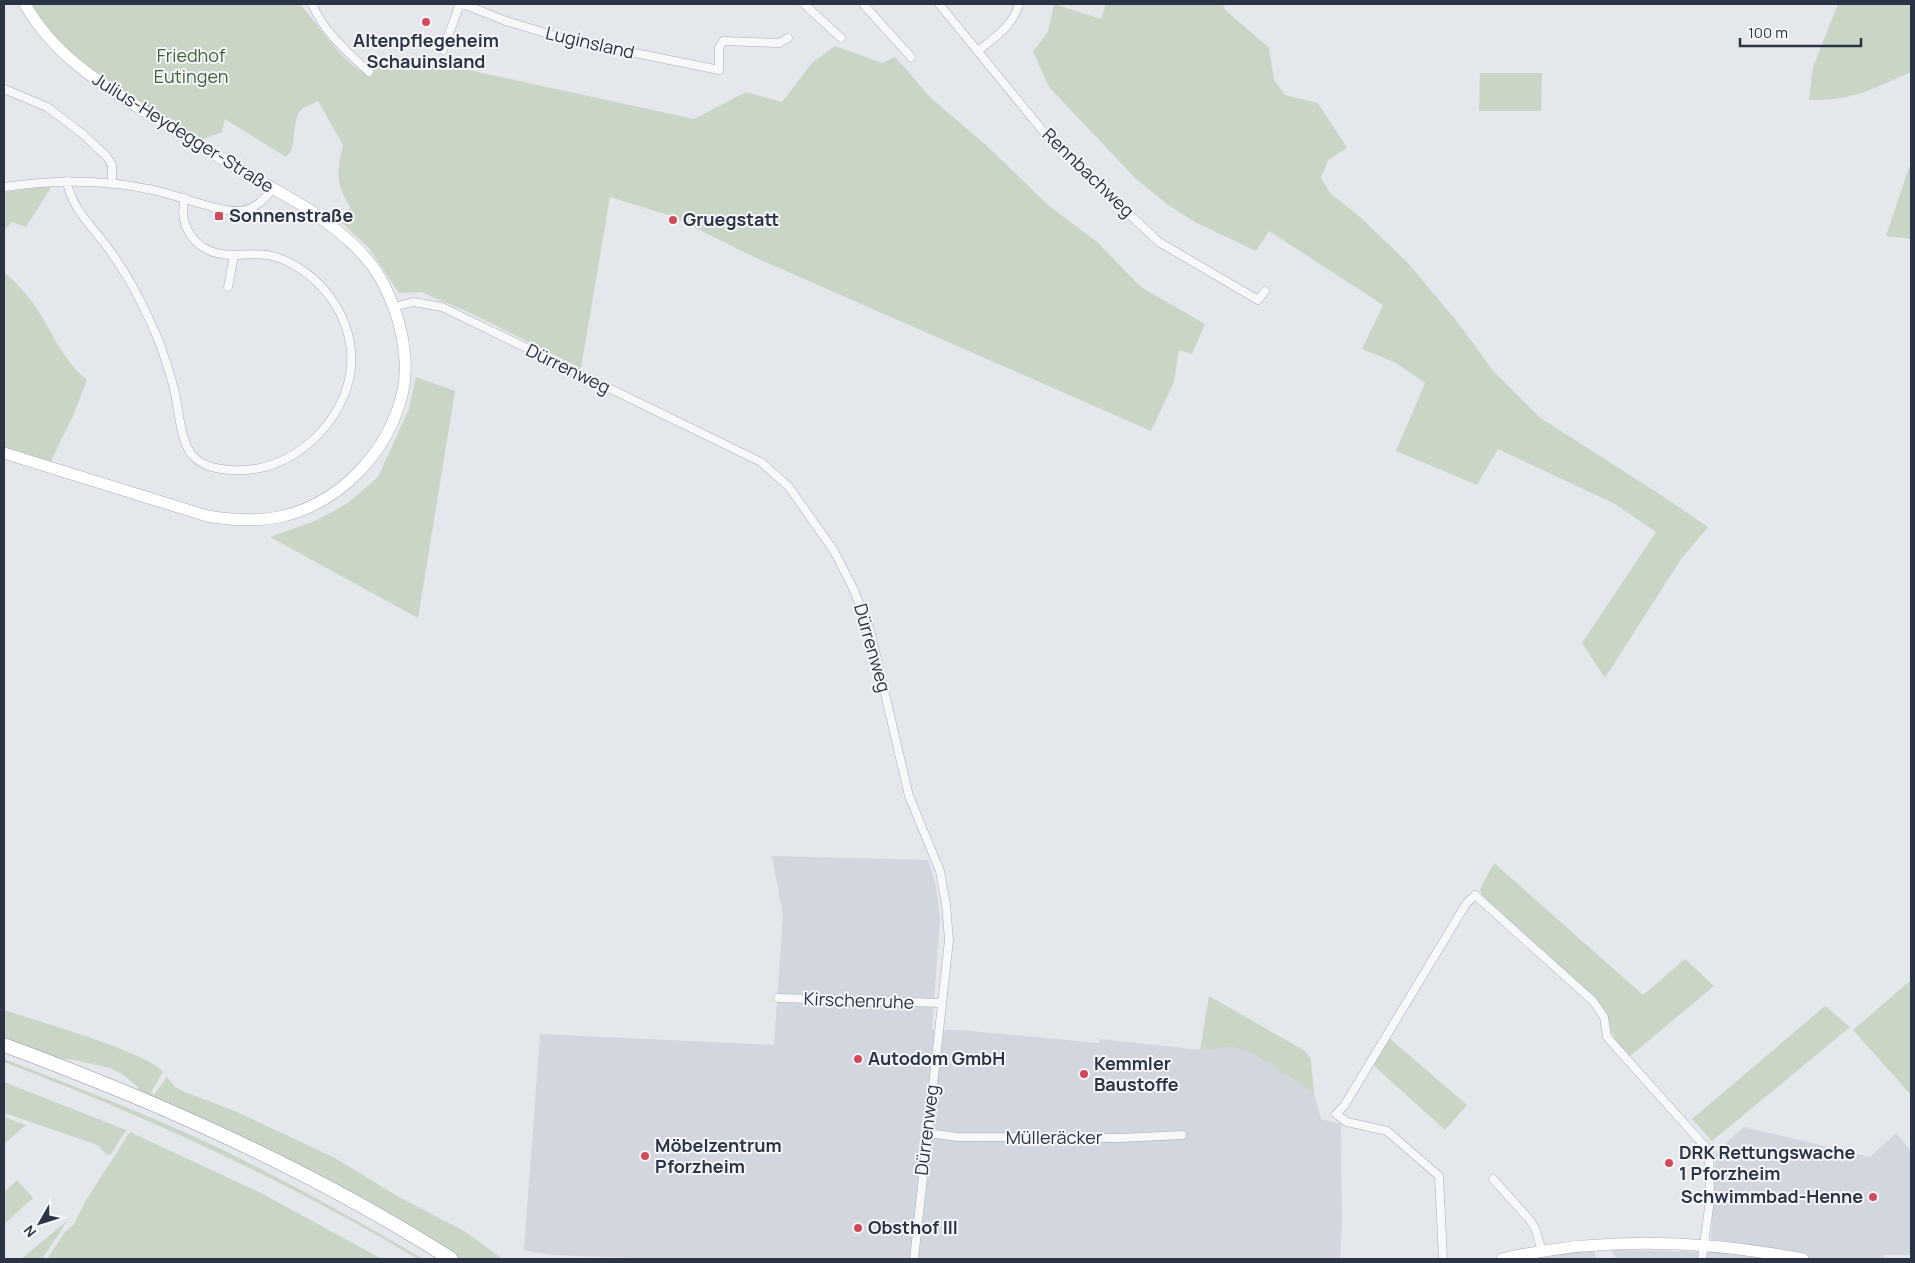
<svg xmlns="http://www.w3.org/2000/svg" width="1915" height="1263" font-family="Manrope,sans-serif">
	<rect width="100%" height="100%" fill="#e4e7ec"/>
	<path fill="#d2d6de" d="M772,856L928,860L936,886L940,918L932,1030H959L1099,1043L1100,1039L1200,1050L1232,1047L1252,1053L1314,1093L1321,1119L1341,1124L1342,1224L1340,1259H667L550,1255L524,1250L540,1034L774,1045L783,914Z
		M1744,1127L1870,1157L1896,1133L1911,1151V1255H1884V1259H1617L1611,1250L1710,1252L1716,1151Z
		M1594,1250L1596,1259H1526L1546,1255Z"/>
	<path fill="#c9d6c5" d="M25,4H300C320,27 335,53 360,71L368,66L446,65L694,119L746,92L782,102L812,63L835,46L882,63L895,57L932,99L986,145L1048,205L1097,242L1141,287L1205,324L1192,354L1179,350L1174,382L1151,431L754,257L671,216L610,197L581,368L466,311L421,292L399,293L369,248L342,223L350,207C335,182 337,173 343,145L318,101C313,104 304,106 300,111C291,124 298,147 286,157L225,119L222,132L195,142L75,65Z
		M1054,4L1101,19L1106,4H1226L1223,8L1269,48L1274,80L1285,95L1318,103L1347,148L1328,160L1321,178L1330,193L1360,217L1408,263L1459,324L1494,372L1539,417L1664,497L1708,527L1681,559L1605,678L1582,643L1656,532L1615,504L1498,449L1477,485L1396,451L1425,383L1396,363L1362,349L1383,305L1269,231L1256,251L1197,223L1168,205L1135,178L1049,87L1033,52L1048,32Z
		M1838,4H1911V72C1872,89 1853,101 1809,100L1813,67Z
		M1480,73H1542L1541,111H1479Z
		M1911,162V239L1886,236Z
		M52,186L26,227L12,222L4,230V192Z
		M4,272C14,281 25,292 33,303C52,330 62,360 87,380L73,416L49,465L4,453Z
		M416,377L455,391L418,618L270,537L315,521L348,503L378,477L409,409Z
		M1494,863L1643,995L1685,959L1714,986L1629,1057L1616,1042L1606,1018L1485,903L1480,889Z
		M1911,980V1095L1853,1030Z
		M1209,996L1305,1051L1311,1060L1314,1093L1252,1053L1232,1047L1200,1050Z
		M1825,1006L1850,1027L1712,1141L1692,1119Z
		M4,1010C33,1020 148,1052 163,1072L151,1092L154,1095L167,1077L175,1087L185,1092L237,1112L333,1157L399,1197L464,1231L503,1259H459L410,1229L137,1092L138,1087L122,1074L110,1068L74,1060L53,1058L4,1040Z
		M1388,1037L1467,1105L1445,1130L1372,1064Z
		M4,1059C87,1091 171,1123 251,1164C310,1194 367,1226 423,1259H418C286,1180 147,1117 4,1062Z
		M4,1082L126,1130L111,1154L107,1155L99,1146L92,1143L4,1113Z
		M4,1117L26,1125L4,1144Z
		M130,1132L261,1193L382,1259H47L65,1232L74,1224L86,1200Z
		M17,1180L33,1198L4,1224V1192Z
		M68,1220L42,1259H21Z"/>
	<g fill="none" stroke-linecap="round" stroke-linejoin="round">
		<defs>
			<path id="street" d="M312,4C324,32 347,52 369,72
				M463,4L506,21L566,39L719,70V48L723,41L779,43L788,38
				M804,4L841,38
				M863,4L911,57
				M939,4L1047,136L1100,187L1159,242L1258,300L1265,291
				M443,50L460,4
				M978,51C995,37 1013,26 1019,4
				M4,89L47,107L84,135L107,157L112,165V184
				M67,181C71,209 95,229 111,252C126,273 139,297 150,321C160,341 167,364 173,385C179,405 179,442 194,457C204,467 218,469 231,470C286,474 336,432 349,380C361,328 326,274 276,257C258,251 239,257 221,254C193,249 178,224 185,198
				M4,187C53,180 104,179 153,190C177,195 215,211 239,211C254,210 264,200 273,188
				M228,287L234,255
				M394,307L413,302L442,307L761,462L789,487L834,551L853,588L870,630L909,796L940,871L946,904L949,940L914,1259
				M778,998L941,1003
				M927,1133L958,1137L1120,1138L1182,1135
				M1493,1179L1529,1219L1535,1228L1542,1251
				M1443,1259L1439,1176L1387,1131L1347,1122L1336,1114L1344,1106L1466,904L1475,895L1593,1001L1604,1017L1607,1037L1709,1151L1710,1200L1702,1259"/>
			<path id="secondary" d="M4,453L207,516C231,520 255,522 279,517C340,504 389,452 403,391C410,356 400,317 384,285C368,252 336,229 307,208C258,180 210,152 162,122C110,89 56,60 25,4
				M1502,1259C1601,1236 1704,1240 1803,1259"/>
			<path id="highway" d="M4,1045C159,1102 312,1170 451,1259"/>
		</defs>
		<use href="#street" stroke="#a9aeb7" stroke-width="9"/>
		<use href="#secondary" stroke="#a9aeb7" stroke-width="12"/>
		<use href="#highway" stroke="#8b94a3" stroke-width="15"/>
		<use href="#street" stroke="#f7f8fa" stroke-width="8"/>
		<use href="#secondary" stroke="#fff" stroke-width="11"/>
		<use href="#highway" stroke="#fff" stroke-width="14"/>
	</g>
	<g fill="#d1495b" stroke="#f4f6f9" stroke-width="2">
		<circle cx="426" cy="22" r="5"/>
		<rect x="214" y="211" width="10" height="10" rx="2.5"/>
		<circle cx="673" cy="220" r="5"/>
		<circle cx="858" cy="1059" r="5"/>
		<circle cx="1084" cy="1074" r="5"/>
		<circle cx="645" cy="1156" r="5"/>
		<circle cx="1669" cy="1163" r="5"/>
		<circle cx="1873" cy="1197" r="5"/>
		<circle cx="858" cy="1228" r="5"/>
	</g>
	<g text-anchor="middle" stroke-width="4" stroke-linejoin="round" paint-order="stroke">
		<g font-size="18" font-weight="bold" fill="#2b3445" stroke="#f4f6f9" text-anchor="start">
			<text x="426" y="47" text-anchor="middle">Altenpflegeheim<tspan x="426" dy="21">Schauinsland</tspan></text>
			<text x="229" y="222">Sonnenstraße</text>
			<text x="683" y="226">Gruegstatt</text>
			<text x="868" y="1065">Autodom GmbH</text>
			<text x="1094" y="1070">Kemmler<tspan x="1094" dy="21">Baustoffe</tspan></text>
			<text x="655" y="1152">Möbelzentrum<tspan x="655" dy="21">Pforzheim</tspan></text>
			<text x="1679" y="1159">DRK Rettungswache<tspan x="1679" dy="21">1 Pforzheim</tspan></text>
			<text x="1863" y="1203" text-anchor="end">Schwimmbad-Henne</text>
			<text x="868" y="1234">Obsthof III</text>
		</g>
		<g font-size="18" fill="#2b3445" stroke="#f4f6f9">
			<text transform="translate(590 43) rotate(13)" y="6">Luginsland</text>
			<text transform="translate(183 133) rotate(32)" y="6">Julius-Heydegger-Straße</text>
			<text transform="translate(1088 173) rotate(44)" y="6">Rennbachweg</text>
			<text transform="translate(568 369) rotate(26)" y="6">Dürrenweg</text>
			<text transform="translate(872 648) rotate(74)" y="6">Dürrenweg</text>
			<text transform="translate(859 1001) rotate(2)" y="6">Kirschenruhe</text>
			<text transform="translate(927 1130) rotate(-83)" y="6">Dürrenweg</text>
			<text x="1054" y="1144">Mülleräcker</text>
		</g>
		<g font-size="18" fill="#3f6138" stroke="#f4f6f9">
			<text x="191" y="62">Friedhof<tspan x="191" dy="21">Eutingen</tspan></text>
		</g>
	</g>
	<rect width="1915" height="1263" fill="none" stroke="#2b3445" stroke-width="10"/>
	<g transform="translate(40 1223) rotate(231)" stroke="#f4f6f9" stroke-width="4" paint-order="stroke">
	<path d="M0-4L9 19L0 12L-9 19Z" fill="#2b3445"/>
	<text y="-8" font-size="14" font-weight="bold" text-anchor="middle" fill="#2b3445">N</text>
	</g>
	<path d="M1740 38v8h121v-8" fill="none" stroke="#2b3445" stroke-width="2.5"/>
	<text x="1748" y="38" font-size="15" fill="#2b3445" stroke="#f4f6f9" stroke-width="4" paint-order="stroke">100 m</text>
</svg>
